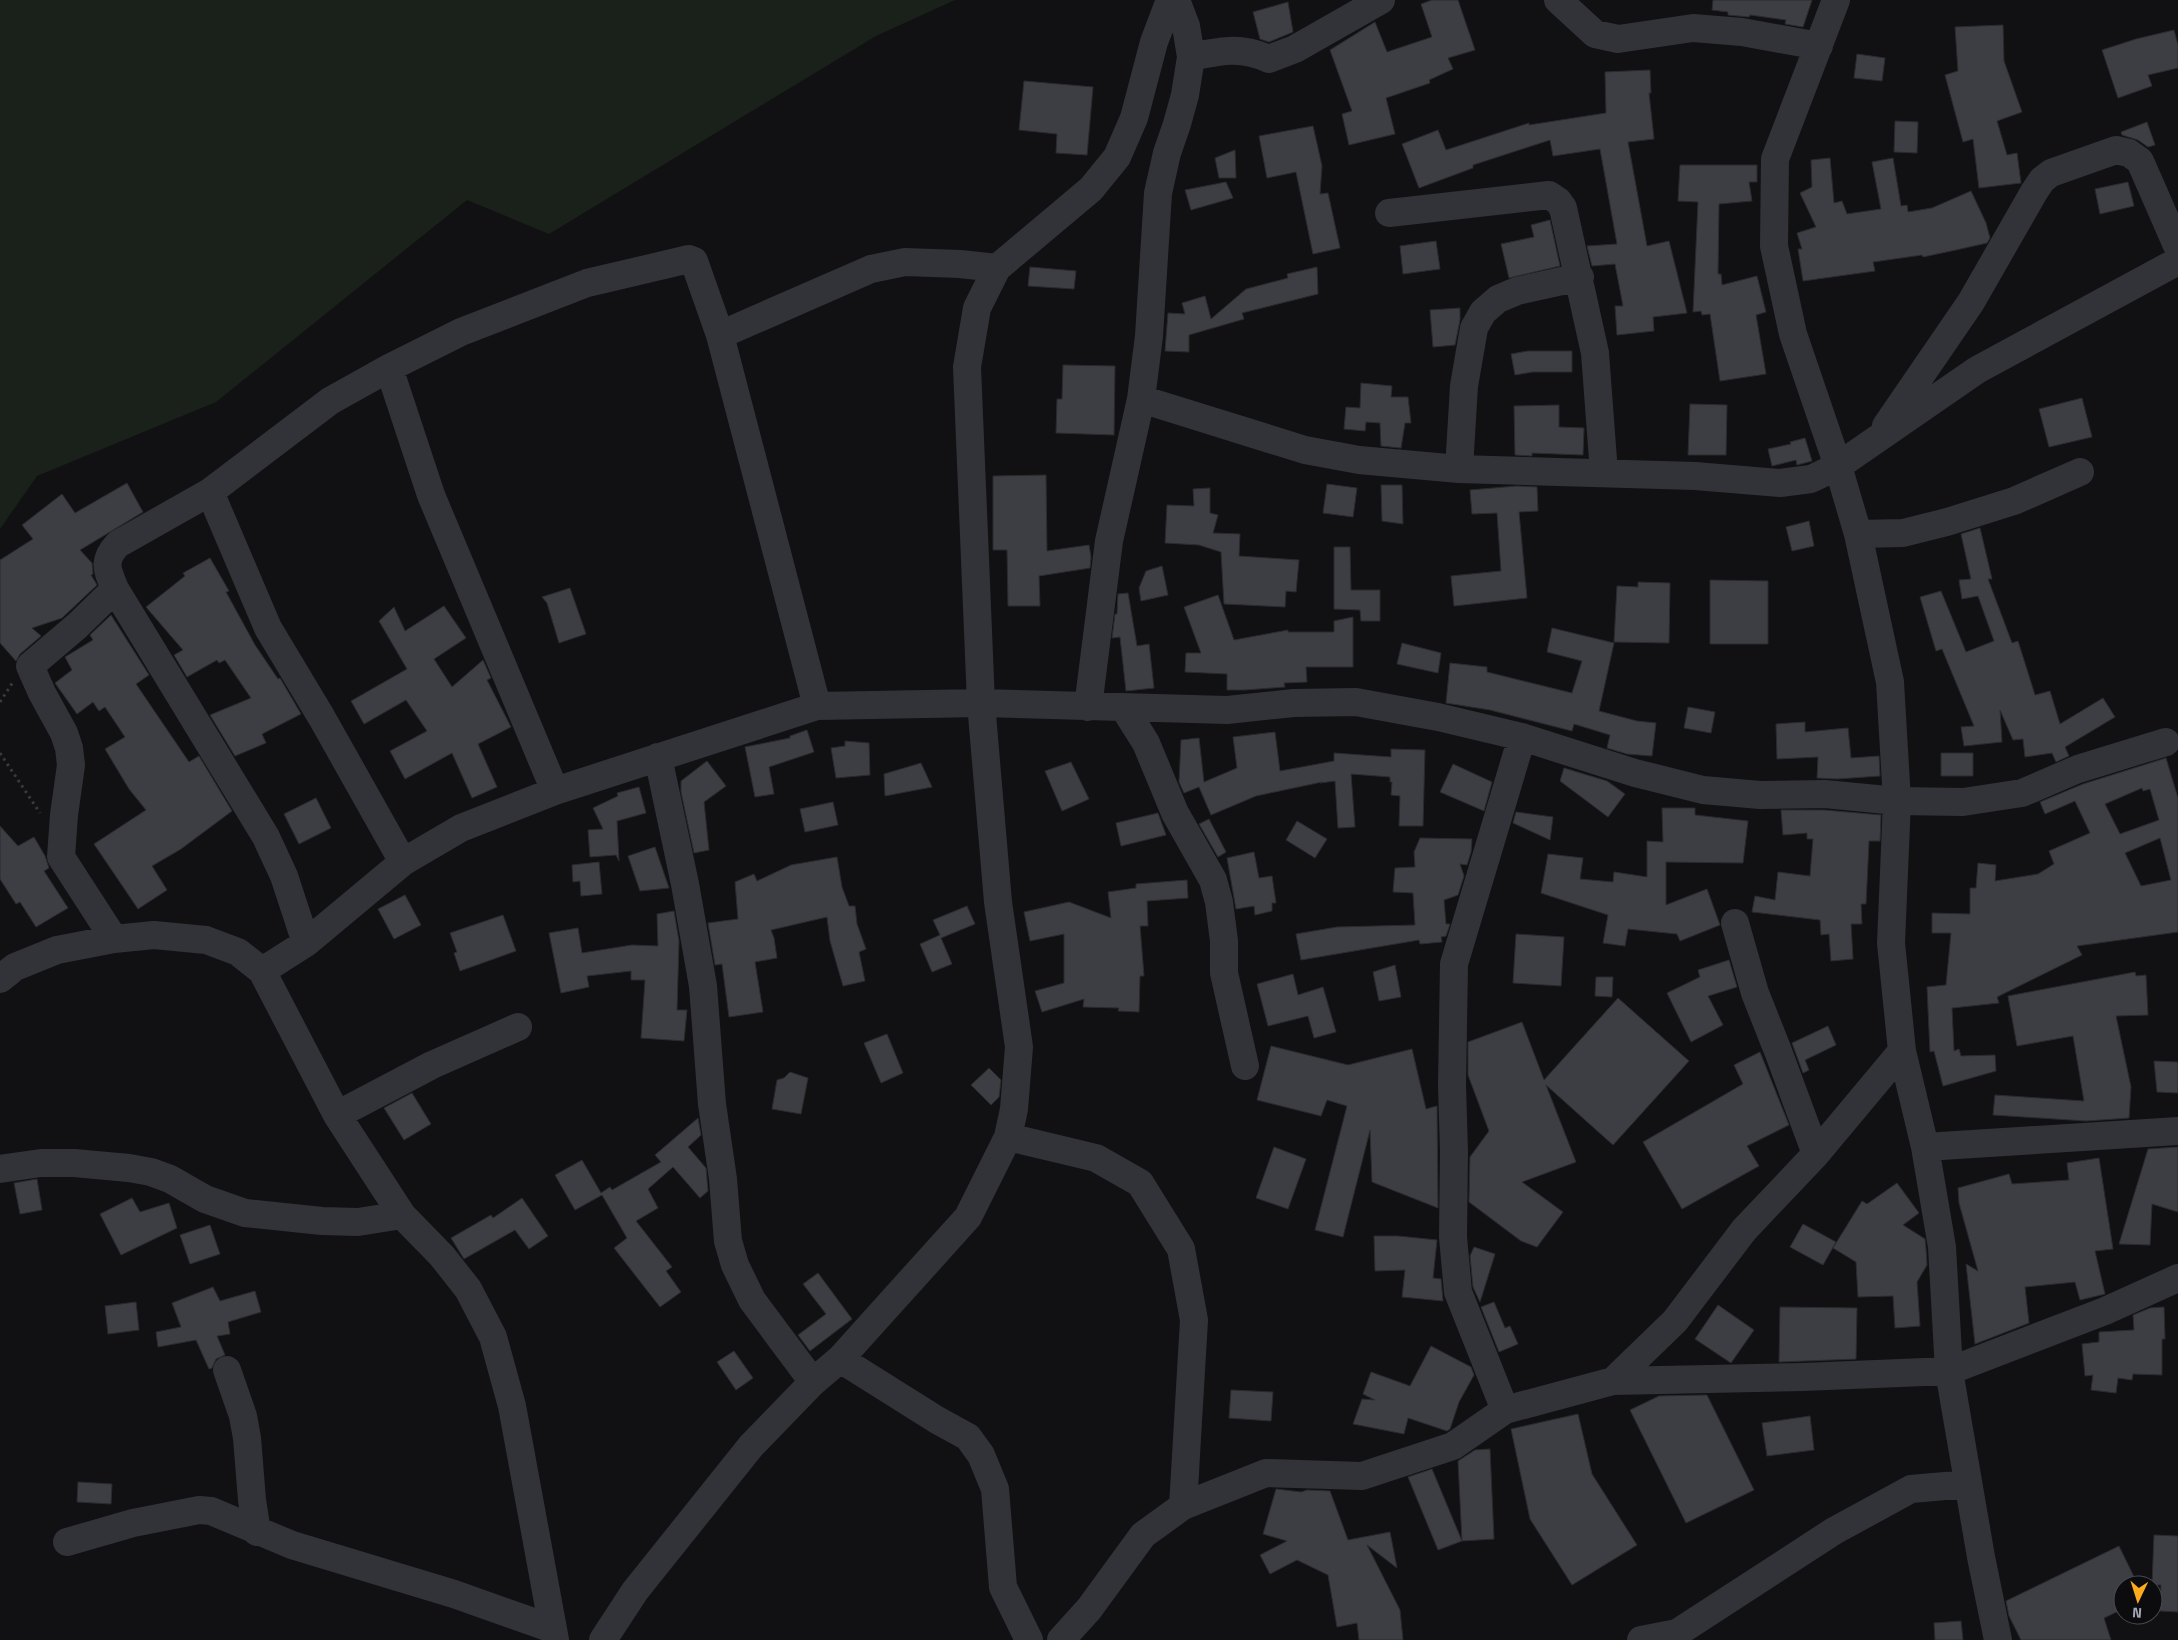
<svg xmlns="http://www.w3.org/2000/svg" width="2178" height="1640" font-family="'Titillium Web',sans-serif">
	<rect width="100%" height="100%" fill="#111113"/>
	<path fill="#19211a" d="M0,0H955L876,36L549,234L467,200L216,402L37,476L0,529Z"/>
	<path fill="#3d3e43" stroke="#2b2b2f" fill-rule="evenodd" d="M1432,0H1458L1475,50L1448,58L1453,69L1429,80L1430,83L1386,98L1395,134L1349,145L1342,114L1352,111L1330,50L1375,22L1387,52L1432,37L1421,4Z
		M1713,0H1812L1803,27L1785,24L1786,20L1750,15L1749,17L1728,15V12L1712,10Z
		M1288,2L1293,32L1269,42L1260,39L1253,12Z
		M2003,25L2004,61L2022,112L1997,121L2007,155L2017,153L2021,183L1979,188L1973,139L1963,142L1945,75L1958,71L1955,27Z
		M2174,30L2178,45V68L2148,75L2152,86L2118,98L2102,50L2136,39Z
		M1857,54L1885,58L1882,81L1854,78Z
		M1650,70L1651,93H1649L1654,139L1628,142L1647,246L1669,241L1687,313L1653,317L1654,331L1617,335L1615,306H1623L1615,264L1592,266L1587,246L1617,244L1600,149L1553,156L1550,140L1473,165V168L1419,188L1402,144L1438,130L1446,150L1529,123V125L1606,113L1605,72Z
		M1024,81L1093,87L1087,155L1056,153L1057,134L1019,130Z
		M1895,121L1918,122L1917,153L1894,152Z
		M2147,122L2155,145L2148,147L2138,140L2122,135L2121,132Z
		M1313,126L1322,166L1320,194L1328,193L1340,248L1313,254L1296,172L1267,178L1259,136Z
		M1235,150L1236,178H1219L1215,158Z
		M1830,158L1834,203L1842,201L1847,214L1881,209L1872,162L1893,158L1901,206L1907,205L1908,212L1932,208L1971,191L1986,223L1990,238L1987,243L1956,250L1923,257L1922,255L1873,262L1875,271L1803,281L1798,249H1802L1797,233L1816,227L1800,193L1812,187L1811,160Z
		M1680,165H1757V182H1749L1752,201L1719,204L1718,274H1721L1722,285L1757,276L1766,312L1756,315L1766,374L1720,381L1710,314L1702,315L1701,311L1693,312L1698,202L1678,201Z
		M1226,182L1233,198L1191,210L1185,190Z
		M2128,182L2134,206L2100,214L2095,189Z
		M1550,220L1560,266L1509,278L1501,244L1534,237L1531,225Z
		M1436,241L1440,269L1403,274L1400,246Z
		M1030,267L1076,271L1074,289L1028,286Z
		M1317,267L1318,294L1242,313L1244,319L1189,335V352L1165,351L1168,313L1185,314L1182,303L1205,296L1211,319L1246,289L1288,278L1287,274Z
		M1460,308V320L1455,345L1433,347L1430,310Z
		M1528,351H1572V372H1533L1515,375L1511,354Z
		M1063,365L1115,366L1114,435L1056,433L1057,399H1062Z
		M1361,383L1392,386L1391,397H1408L1411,423H1405L1401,448L1381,446L1380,423L1366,422L1365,431L1344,429L1346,407L1360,408Z
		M2082,398L2092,437L2049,447L2039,409Z
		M1690,404L1727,405L1726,455H1688Z
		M1559,405V427L1584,428L1583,455L1532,453V456L1515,455L1514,406Z
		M1805,438L1812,461L1797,465L1796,460L1772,466L1768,449L1791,444L1790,442Z
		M1046,475L1047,551L1089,545L1091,557L1090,568L1039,576L1040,606H1008L1007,550H993V476Z
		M127,483L143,512L80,550L92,563L93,574L91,575L97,585L62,618L32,628L41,636L20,654L16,661L0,643V560L33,539L22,525L62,494L75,513Z
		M1327,484L1357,488L1353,517L1323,513Z
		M1381,485H1402L1403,524L1382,521Z
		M1517,486L1537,487L1538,511L1519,512L1527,598L1454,606L1451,576L1501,571L1497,513L1472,514L1470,490Z
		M1210,488V513L1218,515L1213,533L1240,534L1239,556L1299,560L1296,592L1286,591L1285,607L1224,604L1221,552L1199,545L1165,543L1167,505L1194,506L1193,489Z
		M1809,521L1814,546L1792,551L1786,527Z
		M1980,528L1992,579H1988L2012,643L2018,641L2035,695L2050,691L2060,724L2103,698L2115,717L2065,747L2069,756L2056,762L2052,753L2025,757L2023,739L2013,740L2000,710L2002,742L1964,746L1961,727L1974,726L1942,649L1936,651L1920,597L1941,591L1966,652L1994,641L1978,596L1962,599L1959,580L1971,579L1961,534Z
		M1334,547H1350L1351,590H1380V621H1361L1360,610L1334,609Z
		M210,558L229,591L226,592L255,645L278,679L280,678L301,714L262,734L266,743L235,756L210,715L251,698L225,660L219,663L217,660L187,677L174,655L183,650L146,607L185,576L183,573Z
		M1162,566L1168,595L1141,601L1139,588L1146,571Z
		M1710,580L1768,581V644H1710Z
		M1638,582L1670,583L1669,643L1614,642L1617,586L1638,587Z
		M570,588L586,634L559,643L547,603L542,597Z
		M1128,593L1137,646L1149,644L1154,688L1126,691L1120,637L1112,638L1115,614H1117L1118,594Z
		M1218,595L1234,640L1288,630V632H1334V621L1353,617V667H1306L1307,682L1284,683L1285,687L1245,690H1227V674L1185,672L1186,653H1201L1184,607Z
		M444,606L466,638L434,659L452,687L483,660L491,678L487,680L511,727L478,744L497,787L472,798L452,753L405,779L390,751L427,731L406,700L364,724L351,701L407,669L379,621L394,607L405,631Z
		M111,615L149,675L136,684L189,762L199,756L232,811L181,849L152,866L167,890L138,909L94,844L146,810L129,789L105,749L125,737L105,707L99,711L93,702L77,714L55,683L72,670L65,657L93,640L90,635Z
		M1552,628L1614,643L1599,711L1637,721L1656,723L1652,756L1627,754L1607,748L1610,735L1574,724L1572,731L1490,710L1446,703L1450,663L1487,667V672L1572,693L1582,661L1547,652Z
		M1402,643L1441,653L1438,673L1397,664Z
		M1688,707L1715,712L1711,733L1684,728Z
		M1805,722V732L1848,728L1851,758L1879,756L1880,776L1837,779L1817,778L1818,757L1777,759L1776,724Z
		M807,730L814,752L769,767L774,794L755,797L745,747L790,738V736Z
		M1275,732L1280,771L1334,761V753L1391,757V749L1425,750L1423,826H1399L1400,796L1391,795L1392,782H1390V777L1351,774L1355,827L1338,828L1335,781L1320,783L1322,782L1256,796L1211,815L1199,787L1184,793L1179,782L1181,740L1199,738L1204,782L1237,768L1233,737Z
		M845,741L869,743L870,775L836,778L831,748L845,746Z
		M1941,753H1973V776H1941Z
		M2166,758L2178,798V932L2077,946L2082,955L1997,997L1999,1003L1952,1008L1954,1051L1959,1049L1961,1056L1995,1055L1996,1071L1943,1086L1934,1051L1930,1052L1927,987L1946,985L1951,933H1932V913L1970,914V888H1976L1978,863L1996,865L1995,881L2038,874L2054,864L2049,851L2090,833L2075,801L2045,814L2040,802L2083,784ZM2142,788L2143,791L2150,789L2159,820L2120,834L2105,804ZM2160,838L2171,880L2141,886L2125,853Z
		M707,761L726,786L704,802L709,850L694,853L681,792V781Z
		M1071,762L1089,799L1062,811L1045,771Z
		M921,763L932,787L885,796L884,774Z
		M1453,764L1492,782L1484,811L1440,792Z
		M1564,768L1607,781L1625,794L1608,817L1560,781Z
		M639,787L646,813L617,821L619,861L616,855L590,857L588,830L603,829L593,808L618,796L617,793Z
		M316,798L331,828L299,844L284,814Z
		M833,802L838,825L805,832L800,809Z
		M1662,808H1695V815L1748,821L1743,863L1666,862V905L1707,889L1720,925L1680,941L1677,934L1628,929L1625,946L1603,943L1608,915L1541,893L1548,854L1583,858L1580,879L1613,882L1614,872L1647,877V841L1663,842Z
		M1781,810H1824L1881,815L1880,841H1869L1866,904H1861L1862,924H1851L1853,959L1831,961L1829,934L1821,935L1820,920L1752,912L1755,896L1775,900L1778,872L1810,876L1813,839H1807V833L1783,835Z
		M1516,812L1553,817L1550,840L1513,823Z
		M1158,813L1166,835L1121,846L1116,823Z
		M1209,819L1226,852L1218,857L1199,824Z
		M1297,821L1327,839L1315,858L1286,840Z
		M0,826L18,846L34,837L45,856L49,868L44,871L68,908L36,927L20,902L16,904L0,879Z
		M1420,838L1472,839L1471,852L1467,865L1460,864L1464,876L1458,895L1444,900L1446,924H1450L1446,936L1441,937L1442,942L1420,944L1419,940L1301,960L1296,934L1337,927L1415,925L1413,893L1393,892L1395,868L1415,867L1414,852Z
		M655,847L669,888L640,891L628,856Z
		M1254,852L1259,878L1272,876L1276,903H1272V911L1255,915L1254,906L1236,909L1227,858Z
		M837,857L842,887L849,906H855L857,924L866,949L859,952L865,981L843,986L830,941L827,917L771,930L774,938L777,958L755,962L763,1012L729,1017L722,964L715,965L708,923L738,919L735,882L754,874L757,881L791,865Z
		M599,862L602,894L581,896L580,881L573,882L572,865Z
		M1187,880L1188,898L1147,901L1148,926H1140L1144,976H1140L1139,1012L1118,1011L1119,1008L1083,1007L1084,999L1042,1012L1035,991L1064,983V934L1030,941L1024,912L1069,902L1111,918L1108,892L1136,888V884Z
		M405,895L421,925L394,939L378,909Z
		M967,906L975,924L941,938L952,964L932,972L920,944L940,935L933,920Z
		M674,911L679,941L677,1010H687L684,1041L641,1038L645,980H631V971L587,976L589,987L561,993L549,933L578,928L582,953L632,945L658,946L657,914Z
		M503,915L516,951L460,971L454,953L457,952L450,933Z
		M1516,934L1564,937L1561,986L1513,983Z
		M1729,960L1737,987L1708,996L1723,1025L1691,1042L1667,993L1700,977L1698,970Z
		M1395,965L1401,997L1379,1001L1373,972Z
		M2135,972L2136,976L2146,975L2148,1015L2116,1016L2131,1087L2129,1118L2086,1121L1993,1115L1995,1095L2084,1101L2073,1036L2017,1046L2008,996Z
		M1293,974L1298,995L1323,987L1336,1032L1314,1038L1308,1016L1268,1026L1257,984Z
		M1596,977H1613L1612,997L1595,996Z
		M1618,998L1689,1061L1613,1145L1546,1085L1576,1162L1522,1182L1563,1212L1537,1247L1521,1241L1469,1202L1470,1157L1489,1131L1468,1075V1042L1522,1022L1544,1080Z
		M1828,1026L1836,1045L1805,1060L1809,1070L1803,1073L1792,1043Z
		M887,1034L903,1073L881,1083L864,1043Z
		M1271,1046L1348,1065L1412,1049L1426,1109L1437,1106L1438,1208L1372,1182L1370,1130L1343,1237L1315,1230L1347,1106L1327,1100L1321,1116L1257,1100Z
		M1760,1052L1789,1125L1747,1146L1759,1166L1682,1209L1643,1142L1743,1084L1734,1065Z
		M2154,1061L2178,1062V1093L2157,1092Z
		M989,1068L1001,1080L999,1097L991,1105L971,1085Z
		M790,1072L808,1078L801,1114L772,1109L777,1080L784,1078Z
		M412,1093L431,1124L404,1140L384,1108Z
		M698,1118L701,1135L688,1147L706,1168L708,1191L700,1198L673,1167L648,1189L658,1208L636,1221L672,1267L666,1271L681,1292L660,1307L614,1248L627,1238L602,1195L575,1210L555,1175L582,1160L601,1193L610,1187L612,1190L661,1162L655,1155Z
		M1274,1147L1306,1159L1288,1209L1256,1198Z
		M2178,1147V1212L2152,1204L2150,1245L2119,1244L2148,1149Z
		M2099,1158L2113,1249L2095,1251L2105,1294L2080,1300L2075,1282L2025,1287L2029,1323L1975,1344L1966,1264L1978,1271L1959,1203L1958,1188L2009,1174L2012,1184L2069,1180L2067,1163Z
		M37,1179L42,1210L20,1214L14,1183Z
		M1897,1183L1919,1213L1903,1225L1925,1239L1926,1249L1927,1265L1917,1282L1920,1326L1895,1328L1893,1296L1858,1297L1856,1262L1833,1248L1862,1201L1867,1204Z
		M132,1198L140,1212L169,1203L177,1228L121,1255L100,1214Z
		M522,1198L548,1236L529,1249L515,1230L464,1259L451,1238L491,1215L493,1218Z
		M1803,1224L1836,1242L1823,1265L1790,1247Z
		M210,1225L220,1254L190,1264L180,1235Z
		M1374,1236H1398L1437,1240L1433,1278L1441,1279L1443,1301L1402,1297L1405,1270L1375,1271Z
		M1474,1247L1495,1254L1480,1302L1473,1287L1470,1256Z
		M818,1273L852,1319L810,1351L798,1335L826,1314L803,1284Z
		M213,1287L220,1301L255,1291L261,1312L228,1322L230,1334L217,1336L225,1355L216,1359L212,1368L209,1369L196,1340L158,1347L156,1332L181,1327L172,1303Z
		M136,1302L139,1330L108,1334L105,1306Z
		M1494,1302L1505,1328L1510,1326L1518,1344L1499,1352L1481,1307Z
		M1718,1305L1754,1330L1731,1363L1695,1339Z
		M1780,1307L1857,1308L1856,1359L1779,1362Z
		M2164,1307L2165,1339H2162V1375L2133,1374L2132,1380L2118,1378L2116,1393L2091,1390L2093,1375L2085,1376L2082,1344L2099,1342V1332L2134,1330L2133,1315L2150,1308Z
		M1431,1346L1471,1367L1474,1375L1459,1402L1450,1429L1447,1431L1408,1418L1404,1434L1353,1424L1362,1399L1375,1400L1363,1394L1371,1372L1410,1386Z
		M734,1351L753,1378L736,1390L717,1362Z
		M1231,1390L1273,1392L1271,1421L1229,1418Z
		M1707,1395L1754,1490L1686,1523L1630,1410L1659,1396Z
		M1578,1414L1592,1474L1637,1545L1572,1585L1530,1519L1511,1429Z
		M1810,1416L1814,1450L1767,1456L1762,1423Z
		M1490,1449L1494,1539L1462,1541L1458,1461L1475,1450Z
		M1432,1469L1462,1541L1438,1550L1408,1477Z
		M78,1482L112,1484L111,1504L77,1502Z
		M1276,1489L1301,1492L1307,1490L1330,1491L1348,1540L1390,1532L1397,1568L1367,1545L1400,1610L1403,1640H1359L1357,1623L1337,1627L1328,1575L1297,1560L1270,1574L1260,1555L1287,1541L1263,1534Z
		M2154,1535L2178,1536V1612L2160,1611L2161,1585H2152Z
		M2119,1546L2138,1585H2123V1609L2104,1618L2111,1640H2021L2009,1616L2006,1601Z
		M1961,1621L1963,1640H1935L1934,1623Z"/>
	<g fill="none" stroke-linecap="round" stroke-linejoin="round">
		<path stroke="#383a3f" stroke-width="3" stroke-dasharray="2.5 4" stroke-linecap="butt" d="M0,702L13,682
			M0,753L40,813"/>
		<path stroke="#323338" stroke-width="28" d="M1558,0L1595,34L1618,39L1693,28L1742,32L1819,46
			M1836,0L1775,159L1774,246L1793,334L1838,466L1858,534L1890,682L1897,801L1891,943L1902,1051L1925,1147L1942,1247L1949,1371L1981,1557L1998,1640
			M1191,57C1221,51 1240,46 1269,59L1295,49L1381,0
			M1389,213L1549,195L1558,201L1563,208L1595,353L1604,473
			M389,368L431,495L555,791
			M1141,399L1305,450L1359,460L1459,469L1695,476L1780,483L1811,479L1838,466L1977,370L2178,261
			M1886,426L1971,302L2034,192L2042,180L2051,173L2116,150L2129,153L2140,161L2178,248
			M1459,469L1464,386L1474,328L1483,312L1498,299L1517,291L1580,277
			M210,492L268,628L322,718L403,862
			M1858,534L1903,533L1947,522L2014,501L2080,472
			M817,706L720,335L871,269L905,262L960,264L997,268
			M1088,707L1109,541L1141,399L1149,336L1158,193L1167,153L1177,124L1185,95L1191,57L1186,26L1176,0
			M1124,708L1146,743L1175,813L1213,880L1219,902L1224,941V973L1245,1066
			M658,757L685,884L703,986L712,1104L723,1179L728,1241L735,1265L752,1300L813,1382
			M1735,923L1755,993L1778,1051L1816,1154
			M114,939L61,857L64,815L71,765L69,748L64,733L42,693L30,666L77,626L115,589
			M306,943L284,876L266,837L115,589C107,569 102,561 118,544L210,492L330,401L389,368L461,332L587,283L689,259L694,261L720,335
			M262,971L306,943L403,862L461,828L555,791L817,706L981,703L1227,710L1294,703L1356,702L1438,717L1522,737L1635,773L1703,790L1760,795L1825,794L1897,801L1963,802L2022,793L2078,769L2166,742
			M0,979L15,967L57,950L114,939L154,935L206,940L238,952L262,971L337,1115L402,1215L442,1256L468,1289L493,1337L512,1406L555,1640
			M337,1115L432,1065L518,1027
			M1008,1137L1096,1158L1140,1183L1181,1249L1194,1320L1183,1506
			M1925,1147L2178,1131
			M0,1169L41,1163H74L129,1168L151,1172L170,1179L205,1199L245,1213L322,1221L358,1222L402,1215
			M840,1359L937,1420L968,1437L981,1455L995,1489L1003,1587L1029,1640
			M227,1370L243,1416L247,1438L252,1500L257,1532
			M1613,1381L1675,1321L1744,1230L1816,1154L1902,1051
			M1505,1410L1458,1292L1453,1237L1454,1152L1452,1085L1454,964L1522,737
			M67,1542L133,1523L199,1510L211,1511L292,1545L454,1594L553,1629
			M603,1640L635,1591L751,1446L813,1382L840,1359L968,1217L1008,1137L1014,1109L1019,1047L998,902L981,703L967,367L977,308L997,268L1091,189L1117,157L1134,118L1154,42L1170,0
			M1061,1640L1089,1609L1143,1535L1183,1506L1266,1473L1362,1476L1453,1446L1505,1410L1613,1381L1803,1377L1949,1371L2105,1311L2178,1278
			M1641,1640L1677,1633L1834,1531L1911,1489L1968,1484"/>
	</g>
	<g transform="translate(2138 1600) rotate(184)"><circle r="24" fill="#0c0c0e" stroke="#484a51"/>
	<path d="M0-4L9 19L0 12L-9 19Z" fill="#fdaa1f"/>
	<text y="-8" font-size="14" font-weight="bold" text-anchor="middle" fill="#a2a8b5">N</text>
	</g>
</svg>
